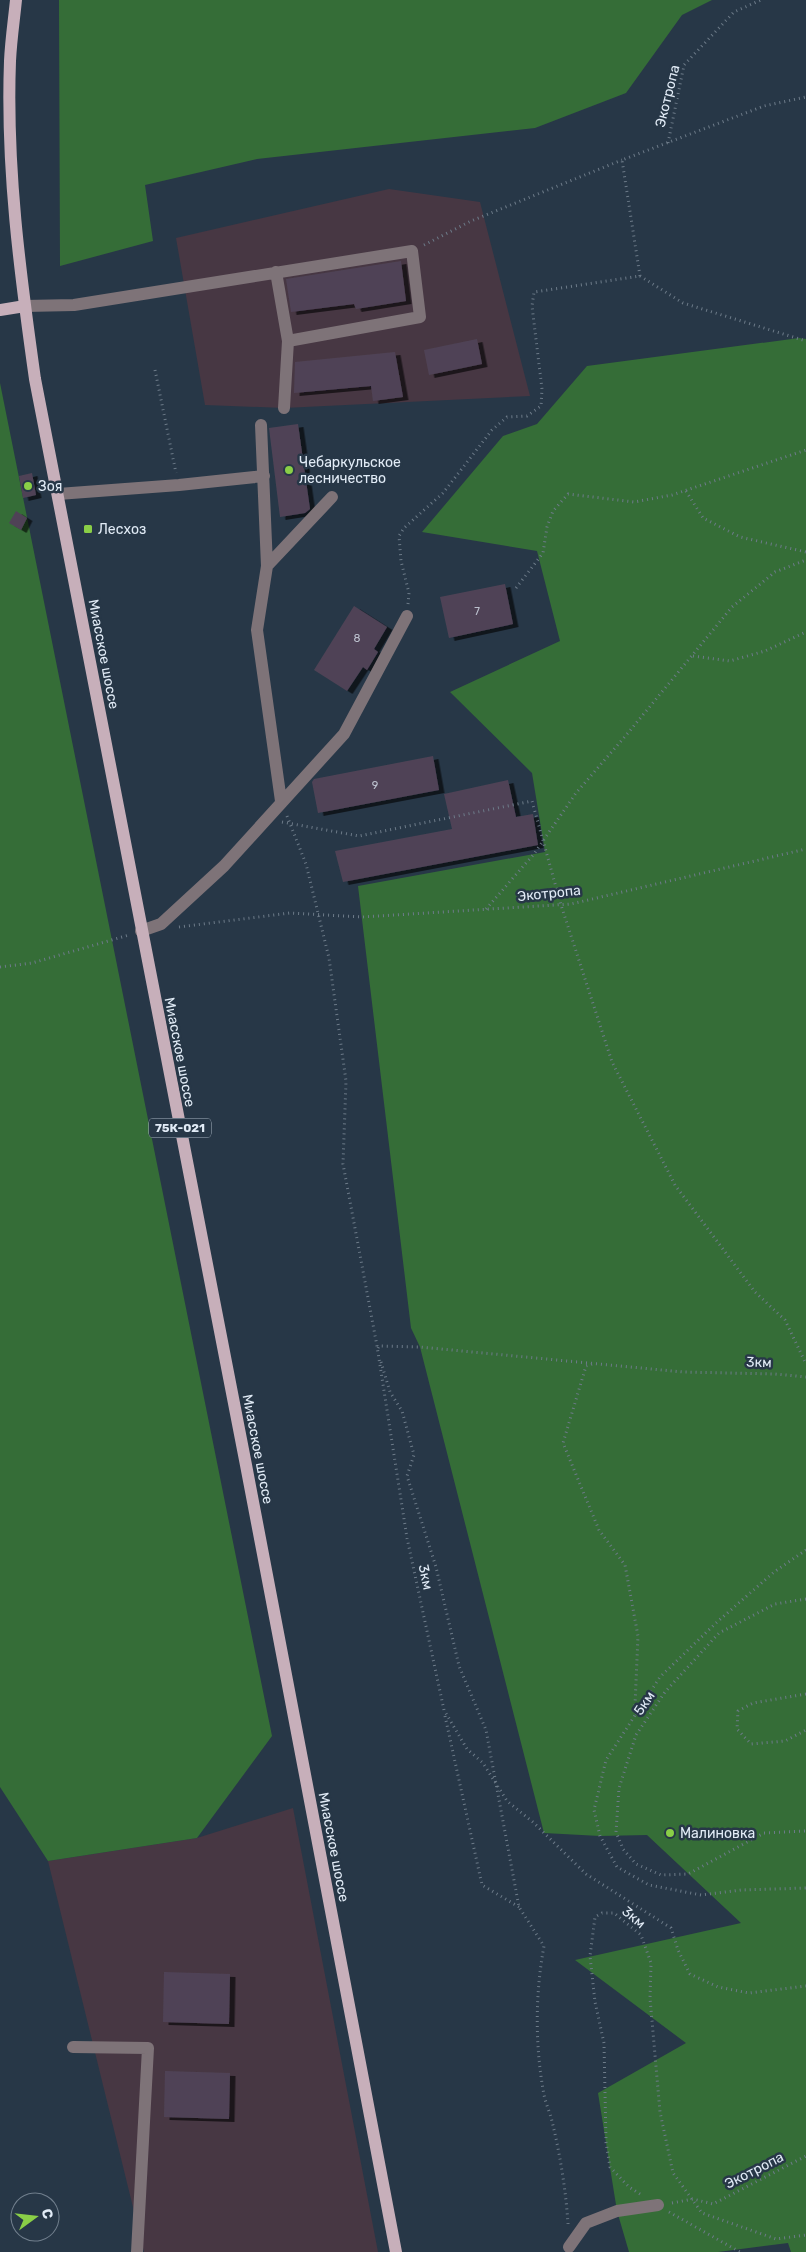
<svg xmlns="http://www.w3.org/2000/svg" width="806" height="2252" font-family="Rubik,sans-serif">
	<defs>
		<filter id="shadow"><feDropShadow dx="5.5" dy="3" stdDeviation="0" flood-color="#0009"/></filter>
	</defs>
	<rect width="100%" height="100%" fill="#273747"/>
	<path fill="#473743" d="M389,189L480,202L530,396L284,408L205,405L176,238Z
		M293,1808L378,2252H144L48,1861L197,1838Z"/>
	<path fill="#356d37" d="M59,0H712L682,15L626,93L535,128L257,159L145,185L153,241L60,266Z
		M799,338L806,339V2252H791L788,2243L718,2252H629L617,2211L598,2093L686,2043L575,1960L741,1923L647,1835L600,1836L544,1833L420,1347L411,1328L358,886L545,852L532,773L450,692L560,641L537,551L422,532L503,436L537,424L587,366Z
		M0,383L272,1736L197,1838L48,1861L0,1787Z"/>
	<path fill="#4f4356" filter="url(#shadow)" d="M401,261L406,301L356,309L354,304L291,312L286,279Z
		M477,339L482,364L429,375L424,350Z
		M395,352L403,397L373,401L371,386L294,393L295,362Z
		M298,424L310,509L305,513L280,517L269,428Z
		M32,473L36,495L23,498L19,476Z
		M16,511L27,518L21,530L9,523Z
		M505,584L513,624L449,638L440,597Z
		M354,606L387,627L374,649L378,652L367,670L363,667L347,691L314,670Z
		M433,756L439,790L318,813L312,782L314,779Z
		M508,780L516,817L533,814L538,845L343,882L335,851L452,829L444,794Z
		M164,1972L230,1974L229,2024L163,2022Z
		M165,2071L230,2073L229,2119L164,2117Z"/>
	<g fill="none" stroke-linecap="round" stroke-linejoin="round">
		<path stroke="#6d7b89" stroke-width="3" stroke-dasharray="1 4" stroke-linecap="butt" d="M668,143L684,65L734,12L761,0
			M424,245L471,221L622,160
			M640,276L622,160L764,106L806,97
			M640,276L683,303L806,341
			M155,370L176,473
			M686,491L703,518L740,537L806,552
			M516,588L543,553L547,527L553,511L568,494L634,502L672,495L806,450
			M408,604L409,593L401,561L399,536L404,528L443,493L492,430L507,417L527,416L541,406L542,389L532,306L534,292L640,276
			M693,656L730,661L765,651L806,632
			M287,816L306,864L329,958L346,1081L343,1164L377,1346L407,1538L444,1710L467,1749L483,1763L507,1801L534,1823L586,1874L671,1928L678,1950L690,1974L718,1987L749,1993L806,1986
			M282,822L359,836L532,801L561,905L612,1062L675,1185L755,1292L785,1320L806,1364
			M486,909L534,854L576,793L628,733L732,607L775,572L806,560
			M179,927L290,913L362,917L571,904L806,849
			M0,967L32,963L129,935
			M378,1348L379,1346L420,1347L683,1372L775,1374L806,1377
			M381,1362L390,1392L402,1411L414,1455L407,1476L436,1567L459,1666L486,1730L519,1907L544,1946C535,1995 535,2046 544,2095C546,2104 550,2113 552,2121C560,2154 566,2191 568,2224
			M592,1364L586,1366L563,1443L599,1530L625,1565L638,1636L635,1705L637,1715
			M806,1550L774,1572L716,1623L660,1677L606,1760L594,1810L600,1836L617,1867L649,1885L701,1895L741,1890L806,1888
			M806,1599L775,1604L719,1633L665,1692L636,1735L619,1788L616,1832L623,1849L636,1864L661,1875L688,1874L764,1833L806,1831
			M806,1694L753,1703L738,1711L737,1729L751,1744L785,1741L806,1730
			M445,1716L482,1885L519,1907
			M640,2194L629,2187L610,2167L606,2142L604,2043L595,2002L590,1956L595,1917L602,1913H614L641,1935L651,1963L650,1998L660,2112L673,2173L702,2213L776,2239L806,2235
			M672,2203L693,2199L713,2204L806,2156
			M669,2212L740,2252"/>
		<path stroke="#7e7378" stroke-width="12" d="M25,306L74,305L412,251L420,317L288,341L276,272
			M284,408L288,341
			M261,425L267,566
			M58,494L179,485L264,476
			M281,801L257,630L267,566L332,497
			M141,931L161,924L224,866L344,734L407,616
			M73,2047L148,2048L137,2252
			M569,2247L586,2223L617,2211L658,2205"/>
		<path stroke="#c7afba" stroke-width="12" d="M16,0C14,20 11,40 10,61C6,167 20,273 35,379L246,1465L396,2252
			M0,310L25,306"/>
	</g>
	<g fill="#8ace47" stroke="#273747" stroke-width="2">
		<circle cx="289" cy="470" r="5"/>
		<circle cx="28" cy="486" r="5"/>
		<rect x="83" y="524" width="10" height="10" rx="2.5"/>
		<circle cx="670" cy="1833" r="5"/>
	</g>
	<g text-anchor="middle" stroke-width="5" stroke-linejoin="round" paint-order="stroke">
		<g font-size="11" fill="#bcc1ce">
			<text x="477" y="615">7</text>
			<text x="357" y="642">8</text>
			<text x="375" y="789">9</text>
		</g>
		<rect fill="#273747" stroke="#a9b5c2" stroke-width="1" x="149" y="1118.5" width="62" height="19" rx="4"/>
		<g font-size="12" font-weight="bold" fill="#e1ebf6">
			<text x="180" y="1132">75К-021</text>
		</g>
		<g font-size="14" fill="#e1ebf6" stroke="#273747">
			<text transform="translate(667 96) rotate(-76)" y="5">Экотропа</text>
			<text transform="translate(104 654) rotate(79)" y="5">Миасское шоссе</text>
			<text transform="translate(549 893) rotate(-6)" y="5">Экотропа</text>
			<text transform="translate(180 1052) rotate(79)" y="5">Миасское шоссе</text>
			<text transform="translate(759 1362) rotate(2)" y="5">3км</text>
			<text transform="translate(258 1449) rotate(79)" y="5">Миасское шоссе</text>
			<text transform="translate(426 1577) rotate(78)" y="5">3км</text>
			<text transform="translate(644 1703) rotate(-56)" y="5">5км</text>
			<text transform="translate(334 1847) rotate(79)" y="5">Миасское шоссе</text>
			<text transform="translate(634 1917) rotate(40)" y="5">3км</text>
			<text transform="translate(754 2170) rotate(-27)" y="5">Экотропа</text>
		</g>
		<g font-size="14" fill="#e1ebf6" stroke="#273747" text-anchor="start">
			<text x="299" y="467">Чебаркульское<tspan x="299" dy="16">лесничество</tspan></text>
			<text x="38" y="491">Зоя</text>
			<text x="98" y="534">Лесхоз</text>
			<text x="680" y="1838">Малиновка</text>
		</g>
	</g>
	<g transform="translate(35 2217) rotate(75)"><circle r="24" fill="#273747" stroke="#717f8d"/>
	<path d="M0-4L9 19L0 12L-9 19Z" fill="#8ace47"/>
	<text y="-8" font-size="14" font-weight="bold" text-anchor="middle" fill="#e1ebf6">С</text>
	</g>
</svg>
